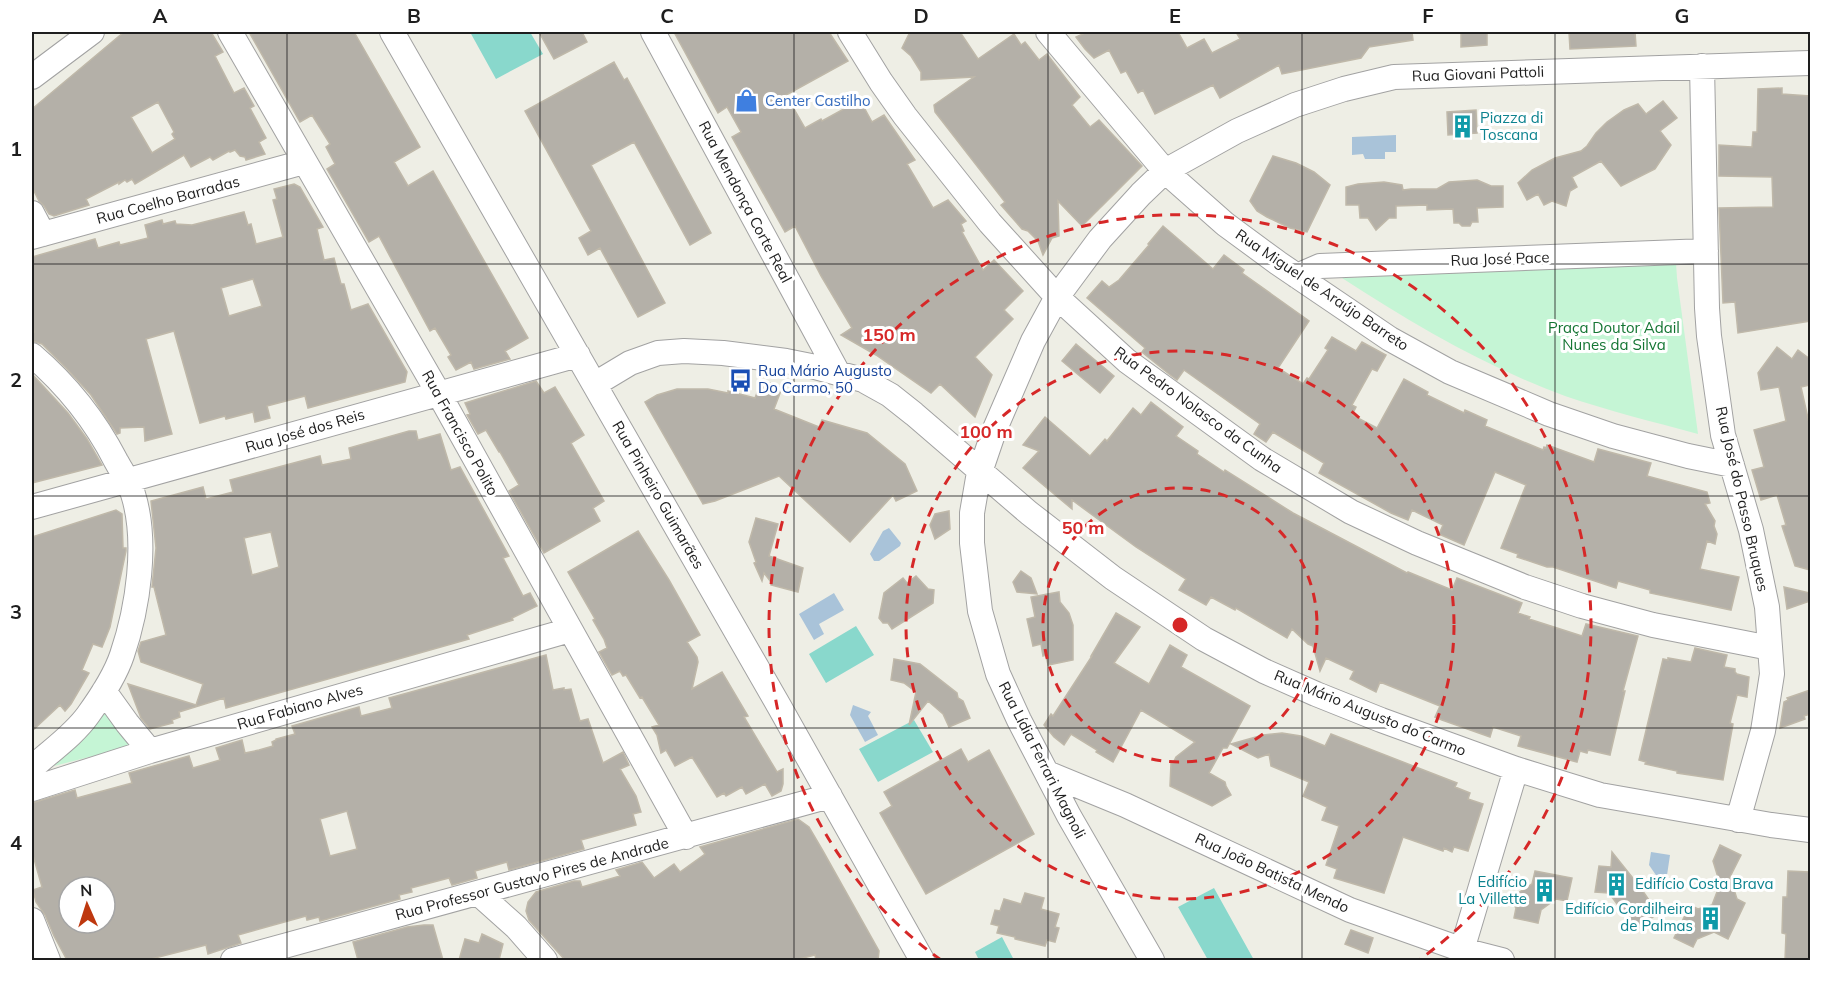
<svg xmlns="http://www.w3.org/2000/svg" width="1842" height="992" font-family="Mulish,sans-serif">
	<rect width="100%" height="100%" fill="#eeeee5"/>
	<path fill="#c5f5d5" d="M1676,263L1677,278L1698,434C1654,422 1609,411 1565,396C1486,367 1413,324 1342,278Z
		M105,706L136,745L54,766L92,727Z"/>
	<path fill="#89d8cc" d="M470,32H530L543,54L496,79Z
		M856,626L874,655L826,683L809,654Z
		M914,720L933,752L878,782L859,749Z
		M1214,888L1254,960H1208L1178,907Z
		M1002,937L1014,960H979L975,952Z"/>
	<path fill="#a9c3d9" d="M1396,135V152H1385V159H1365L1363,154L1352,155V137Z
		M889,528L901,543L900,546L879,561H874L870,554L883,531Z
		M834,593L844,610L819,624L824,634L814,640L799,614Z
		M853,705L871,712L868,716L878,735L865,742L850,715Z
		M1651,852L1670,855L1666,882L1660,881L1649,865Z"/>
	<path fill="#b4b0a8" stroke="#bfb8a9" stroke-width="1.5" fill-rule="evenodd" d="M124,32H211L223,52L215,56L234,93L244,88L254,106L250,108L266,138L259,142L265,154L246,160L245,157L240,156L235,150L230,152L229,151L213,160L210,157L191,167L184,155L135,184L132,179L127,182L125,180L119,184V182L86,199L89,205L54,216L49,214L44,206L39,201L32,187V109ZM158,102L174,132L172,134L175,139L152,153L131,117Z
		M249,32H354L420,147L394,162L408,186L433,171L528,338L505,351L510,359L474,369L471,362L456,370L448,357L451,355L435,328L430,331L379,236L369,242L327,169L335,164L326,147L330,144L312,115L300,122Z
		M539,32H582L587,42L554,59Z
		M674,32H829L848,61L786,95L805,128L821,119L822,121L860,100L872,122L884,115L915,160L907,164L933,208L948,200L966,221L961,224L964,231L962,232L983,270L994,260L1023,291L1004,310L1013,319L975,357L992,375L975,417L940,384L931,393L876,355L841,335L852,328L821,276L795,226L785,232L732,137L741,132L727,107L718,113Z
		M910,32H960L978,59L1014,34L1021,45L1025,42L1039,60L1047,54L1080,97L1072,105L1090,127L1099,120L1142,166L1082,226L1058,201L1059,236L1052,238L1043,255L1038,241L1028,231L1022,229L1001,205L1005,202L935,112L934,105L974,77L921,80V72L911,56L902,48Z
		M1087,32H1178L1187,48L1204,39L1212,53L1240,39L1236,32H1412L1413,40L1369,47L1361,58L1282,74L1279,65L1220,98L1213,85L1155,114L1143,90L1138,93L1126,71L1121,73L1109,50L1094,58L1085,49L1076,37Z
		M1461,32H1487V45L1461,47Z
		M1569,32H1635L1636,46L1570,49Z
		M614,62L624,80L627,78L711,233L690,245L634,142L591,165L665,303L638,317L600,248L588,255L579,238L591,231L525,111Z
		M1782,88V94L1810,96V321L1738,333L1735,302L1723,303L1719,208L1773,207L1772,177L1719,176V145L1752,147L1753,132H1757L1758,89Z
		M1663,101L1677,118L1660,131L1671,145L1655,169L1621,186L1601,161L1572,177L1577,187L1570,191L1566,206L1552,201L1544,205L1538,194L1527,200L1518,183L1532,170L1555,158L1581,151L1587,146L1596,133L1607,122L1624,110L1638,104L1646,114Z
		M1476,110L1477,133L1448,135L1447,112Z
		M1273,156L1296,163L1314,172L1330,185L1307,232L1290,228L1267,217L1257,211L1250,201Z
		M1477,180L1491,186H1503V207L1477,208L1478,222H1472L1470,226H1462L1459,223H1454L1453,209L1427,210V205L1396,206V218H1389L1376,230L1368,218H1360L1359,205H1346V187L1358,184L1384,182L1402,185L1403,190L1411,189H1437L1449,182Z
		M294,184L300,187L323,227L317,229L324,260L334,258L341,284H344L351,310L368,304L407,372L405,382L308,408L305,396L267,406L270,418L255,422L253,412L226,419L225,416L200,423L174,331L146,339L172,434L145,441L144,427L120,428V433L117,434L91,395L67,369L42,344L32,341V335L34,332L32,321V257L95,239L98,248L119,242L120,245L148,238L145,225L162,220L163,224L175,221L176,224L192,225L244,212L248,225L251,224L256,244L283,237L273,200L277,199L274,189ZM253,279L262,306L229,316L221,288Z
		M1163,226L1213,269L1224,255L1244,270L1242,273L1309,321L1278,368L1303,384L1307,378L1309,379L1328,350L1325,348L1332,337L1356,351L1362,342L1386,355L1377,371L1372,369L1352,405L1356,407L1352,415L1377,428L1404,379L1428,392L1427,395L1464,413L1465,410L1487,420L1485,426L1543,450L1544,447L1546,448L1547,445L1594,462L1598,449L1651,463L1647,476L1707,492L1710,503L1705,504L1715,521L1714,526L1717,534L1715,544L1707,541L1700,569L1739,577L1731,610L1650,593V590L1618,581L1616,588L1553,567H1547L1517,557L1518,554L1501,548L1526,485L1495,472L1464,545L1439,534L1443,525L1412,510L1408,520L1391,513L1319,473L1324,463L1273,432L1266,442L1254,434L1260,424L1184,370L1177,380L1169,374L1142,352L1145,348L1087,298L1102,281L1109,287L1119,280L1149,245L1148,244Z
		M1076,344L1114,376L1100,393L1062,361Z
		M1777,347L1792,359L1798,350L1810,359V385L1801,387L1810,427V570L1795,566L1782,526L1786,525L1777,495L1761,500L1752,470L1764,467L1754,430L1786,421L1779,387L1761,390L1758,373Z
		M32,374L68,413L87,439L102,465L32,483Z
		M762,380L782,388L774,409L819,427L822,420L867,433L905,464L917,491L896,501L893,495L850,542L779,476L715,501L703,504L645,402L657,395L677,389H708L728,393V391L755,398Z
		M536,381L544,393L555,387L584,435L571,443L604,501L593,508L600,521L544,553L509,491L519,485L500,452H499L486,430L478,434L467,415L470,414L465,403Z
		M1151,402L1183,427L1176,436L1198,451L1197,454L1224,472L1225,470L1293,513L1407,573L1408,572L1452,590L1457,578L1522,603L1518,613L1530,617L1529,619L1582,636L1586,624L1638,636L1623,691H1625L1610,755L1588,750L1587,753L1580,751L1577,762L1518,746L1521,736L1493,727L1490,737L1442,720L1435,717L1440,706L1380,682L1376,692L1350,679L1354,671L1326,658L1320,671L1313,646L1308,644L1292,629L1287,638L1236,608L1235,610L1211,597L1206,605L1179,590L1186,579L1136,547L1072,500V509L1023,468L1039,451L1023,445L1045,417L1090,456L1105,439L1107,441L1133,408L1141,415Z
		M409,431H416L418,440L440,434L451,470L460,467L509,556L503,558L523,596L530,593L537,606L512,618L513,620L467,635L469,639L226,708L224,698L179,712L180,717L172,720L173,723L150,729L141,718L128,684L196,705L203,684L141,662L138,651L141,642L166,635L154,587H152L156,548L151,501L203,487L206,499L233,492L230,480L320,456L322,465L351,459L349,448ZM271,532L279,567L252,575L244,538Z
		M116,510L122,514L123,548H126V551L110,627L102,647L93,644L82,670L89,673L71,704L65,711L60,705L32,731V537Z
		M949,511L950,529L935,539L930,525L935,514Z
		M756,518L778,524L769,556L803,568L798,592L771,585V582L764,573L762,581L754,563L756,562L749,542Z
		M638,531L669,580L700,635L687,642L697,657L698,662L692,689L722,672L748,716L744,717L777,772L783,769V784L781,791L772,796L765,784L746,794L742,787L726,796L724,793L717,797L692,757L675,766L666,750L661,753L657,735L652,727L659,725L642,697L640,698L626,675L623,676L620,671L612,675L599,652L607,648L604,639L593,620L595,619L568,572Z
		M1021,571L1031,578L1037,594L1017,592L1013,582Z
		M916,576L928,589L934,590L933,603L892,629L888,623H883L879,618L884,593L903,578L907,583Z
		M1784,587L1810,593V601L1787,609Z
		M1059,592L1060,602L1069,613L1073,625V660L1048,665L1046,655L1043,656L1041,644L1033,646L1027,619L1035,617L1031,597Z
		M1116,613L1140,627L1114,663L1149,684L1170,645L1187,655L1181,667L1250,706L1227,748H1223L1209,773L1225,782L1226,786L1231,795L1212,806L1170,786L1171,763H1173L1176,757L1195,742L1141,710L1113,762L1096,752L1097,750L1071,734L1064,745L1054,737L1044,725L1051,714L1053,716L1092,656H1091Z
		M1695,648L1727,655L1724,667L1735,669V672L1737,674L1749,677L1747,697L1737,695L1730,723L1733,724L1723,780L1677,773V771L1645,764L1646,762L1639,760L1663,659L1668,660V658L1691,662Z
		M546,655L553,690L564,688V690L571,689L580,721L588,719L603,763L623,752L629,765L620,769L636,796L641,812L633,814L636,825L581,840L584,849L509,870L507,862L475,871L477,878L452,885L449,878L411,888L412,892L399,895L400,899L320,921L319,917L307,920L306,916L238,935L241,943L208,954L206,945L147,960H67L54,936L45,915L36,902L33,890L42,887L32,852V803L75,790L77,798L132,783L129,773L189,756L193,768L220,760L216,748L242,740L245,753L259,750L273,746L272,742L276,740V739L295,734L292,726L359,707L361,716L392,708L389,698ZM347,811L357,849L330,856L320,819ZM69,887H105V923H69Z
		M894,659L920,664L957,693L958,698L963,701L970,718L949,727L943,714L928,701L909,725L916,692L904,683L891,680Z
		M1810,690V714L1804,716L1805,719L1780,728L1784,702L1788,700L1787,698Z
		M1282,733L1301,736L1325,746L1331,734L1457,783L1455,787L1470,793L1468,799L1483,804L1468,851L1454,847L1452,852L1444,848L1443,851L1403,837L1384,893L1334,878L1337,869L1326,865L1339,826L1322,820L1327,807L1303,796L1309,782L1271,766L1269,754L1258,758L1231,744L1263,735Z
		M961,749L968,762L989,750L1034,834L926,894L880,813L892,806L884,792Z
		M798,819L809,827L823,851L879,951L878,960H816L815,955L795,960H565L529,920L526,911L528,902L536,892L574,881H580L582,887L620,876L616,870L642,862L654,878L674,864L680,872L705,854L700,847Z
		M1720,845L1741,855L1730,877L1737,899L1745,903L1728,939L1714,932L1697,939L1693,947L1674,938L1690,905L1698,909L1712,905L1720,884L1713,861Z
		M1612,852L1640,887L1658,913L1636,930L1609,893L1595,892L1599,866L1611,867Z
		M1535,871L1572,878L1567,901L1556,899L1541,910L1538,923L1514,918L1516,908L1510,898L1532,884Z
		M1788,871L1810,872V960H1785L1786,934L1782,933L1783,897H1787Z
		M1025,893L1044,898L1041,909L1059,914L1055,927L1059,928L1055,942L1047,940L1045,946L1015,939V937L997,933L999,926L991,924L995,910L1000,911L1004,899L1021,904Z
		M424,925H433L443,960H358L353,942L407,927Z
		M1351,930L1373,938L1368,953L1345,944Z
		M482,934L503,944L499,960H459L465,939L479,943Z"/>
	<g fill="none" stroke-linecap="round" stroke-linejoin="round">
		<defs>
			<path id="minor" d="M230,32L439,394L686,837
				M392,32L779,706L922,960
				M653,32L838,373
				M850,32L881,82L905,116L990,223L1057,297L1127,361L1262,459L1351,512L1417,543L1525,587L1582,606L1653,625L1770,648
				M1048,32L1165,171L1225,224L1278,263L1390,339L1450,372L1549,414L1613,436L1688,456L1732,465
				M1702,66L1707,308L1709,336L1723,435L1751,530L1767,607L1772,674L1763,731L1738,820
				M32,77L92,32
				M32,213L43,234
				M32,237L304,162
				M1297,276L1320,266L1706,251
				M32,355C67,385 95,420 116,461C122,472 129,482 133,494C148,542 138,608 122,655C115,676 101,697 88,715C73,736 50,751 32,768
				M595,384L630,363L658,353L684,351L723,353L786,361L811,366L863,380L890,395L914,414L1029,513L1113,578L1204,639L1264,671L1316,694L1381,720L1516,769L1600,795L1771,825L1810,830
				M32,507L578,355
				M104,691L127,723L150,751
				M1047,773L1125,805L1350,910L1463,950L1502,960
				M32,789L150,751L570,630
				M478,893L516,927L545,960
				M32,920L48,960
				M233,960L830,796
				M1152,960L1069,816L1019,720L998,674L980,611L972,543V513L978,478L994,431L1033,341L1057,297L1100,239L1141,194L1165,171L1237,131L1295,105L1344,89L1394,77L1810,63
				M1459,960L1516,769"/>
		</defs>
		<use href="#minor" stroke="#a2a2a2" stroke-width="26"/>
		<use href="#minor" stroke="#fff" stroke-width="24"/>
	</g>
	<path fill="none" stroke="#1e1e1e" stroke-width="1.5" stroke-opacity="0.55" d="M287,32V960M540,32V960M794,32V960M1048,32V960M1302,32V960M1555,32V960M32,264H1810M32,496H1810M32,728H1810"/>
	<g fill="none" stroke="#d62828" stroke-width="3" stroke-dasharray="10 8">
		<circle cx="1180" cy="625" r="137"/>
		<circle cx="1180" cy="625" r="274"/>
		<path d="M941 960A411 411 0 1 1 1419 960"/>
	</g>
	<defs>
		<symbol id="shop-bare" viewBox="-9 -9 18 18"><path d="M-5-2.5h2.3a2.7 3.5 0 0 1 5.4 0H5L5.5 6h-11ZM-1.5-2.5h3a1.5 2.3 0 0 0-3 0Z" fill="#3f7fe0" stroke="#fff" stroke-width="2.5" paint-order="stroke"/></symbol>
		<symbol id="building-bare" viewBox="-9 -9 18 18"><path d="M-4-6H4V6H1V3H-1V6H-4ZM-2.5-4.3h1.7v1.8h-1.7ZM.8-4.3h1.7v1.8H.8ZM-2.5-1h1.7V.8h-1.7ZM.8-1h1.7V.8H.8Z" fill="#0f9aa8" stroke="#fff" stroke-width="2.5" paint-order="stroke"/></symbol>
		<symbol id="bus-bare" viewBox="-9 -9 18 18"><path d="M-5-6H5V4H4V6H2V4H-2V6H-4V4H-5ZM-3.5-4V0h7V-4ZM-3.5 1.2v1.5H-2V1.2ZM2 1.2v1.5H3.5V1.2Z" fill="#1a4fb4" stroke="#fff" stroke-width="2.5" paint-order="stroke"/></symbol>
	</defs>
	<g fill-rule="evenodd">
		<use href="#shop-bare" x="730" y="84" width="33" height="33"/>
		<use href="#building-bare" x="1446" y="110" width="33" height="33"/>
		<use href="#bus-bare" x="724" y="364" width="33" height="33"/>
		<use href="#building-bare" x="1600" y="868" width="33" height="33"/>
		<use href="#building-bare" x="1528" y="874" width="33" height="33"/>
		<use href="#building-bare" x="1694" y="902" width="33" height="33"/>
	</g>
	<g text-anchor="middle" stroke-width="6" stroke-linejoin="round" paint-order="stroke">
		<g font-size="15" fill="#1e1e1e" stroke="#fff">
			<text transform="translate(1478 74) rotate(-2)" y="5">Rua Giovani Pattoli</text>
			<text transform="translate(168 200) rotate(-15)" y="5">Rua Coelho Barradas</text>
			<text transform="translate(745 202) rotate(62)" y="5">Rua Mendonça Corte Real</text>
			<text transform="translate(1500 259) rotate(-2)" y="5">Rua José Pace</text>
			<text transform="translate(1322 290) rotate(34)" y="5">Rua Miguel de Araújo Barreto</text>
			<text transform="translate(1198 410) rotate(36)" y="5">Rua Pedro Nolasco da Cunha</text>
			<text transform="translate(305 431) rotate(-16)" y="5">Rua José dos Reis</text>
			<text transform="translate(460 433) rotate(61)" y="5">Rua Francisco Polito</text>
			<text transform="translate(658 495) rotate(60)" y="5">Rua Pinheiro Guimarães</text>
			<text transform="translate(1742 499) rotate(77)" y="5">Rua José do Passo Bruques</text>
			<text transform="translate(300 707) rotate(-16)" y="5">Rua Fabiano Alves</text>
			<text transform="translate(1370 713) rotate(22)" y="5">Rua Mário Augusto do Carmo</text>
			<text transform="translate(1042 760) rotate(63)" y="5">Rua Lídia Ferrari Magnoli</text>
			<text transform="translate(1272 873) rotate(25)" y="5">Rua João Batista Mendo</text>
			<text transform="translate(532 879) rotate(-15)" y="5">Rua Professor Gustavo Pires de Andrade</text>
		</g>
		<g font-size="15" fill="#366cbe" stroke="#fff" text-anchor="start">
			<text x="765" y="106">Center Castilho</text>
		</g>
		<g font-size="15" fill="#0d838f" stroke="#fff" text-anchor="start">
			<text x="1480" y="123">Piazza di<tspan x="1480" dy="17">Toscana</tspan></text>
			<text x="1527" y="887" text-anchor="end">Edifício<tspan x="1527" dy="17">La Villette</tspan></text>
			<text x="1635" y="889">Edifício Costa Brava</text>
			<text x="1693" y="914" text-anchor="end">Edifício Cordilheira<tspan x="1693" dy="17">de Palmas</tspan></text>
		</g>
		<g font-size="15" fill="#147533" stroke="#fff">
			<text x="1614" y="333">Praça Doutor Adail<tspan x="1614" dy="17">Nunes da Silva</tspan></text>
		</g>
		<g font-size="15" fill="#164399" stroke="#fff" text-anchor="start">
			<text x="758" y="376">Rua Mário Augusto<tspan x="758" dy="17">Do Carmo, 50</tspan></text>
		</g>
	</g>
	<circle cx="1180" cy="625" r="9" fill="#d62828" stroke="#fff" stroke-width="3"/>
	<g font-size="18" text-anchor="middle" font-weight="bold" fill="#d62828" stroke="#fff" stroke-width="6" stroke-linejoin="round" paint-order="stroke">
		<text x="889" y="341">150 m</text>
		<text x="986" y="438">100 m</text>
		<text x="1083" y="534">50 m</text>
	</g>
	<rect width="1842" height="992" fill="none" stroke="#ffffff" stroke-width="66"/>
	<g transform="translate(87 905) rotate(357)"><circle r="28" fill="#ffffff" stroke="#a5a5a5" stroke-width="1.5"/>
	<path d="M0-4.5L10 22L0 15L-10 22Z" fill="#be380f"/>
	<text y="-9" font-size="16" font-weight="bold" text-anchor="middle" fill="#1e1e1e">N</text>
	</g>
	<rect x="33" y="33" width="1776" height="926" fill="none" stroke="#1e1e1e" stroke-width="2"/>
	<g font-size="20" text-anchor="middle" font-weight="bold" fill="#1e1e1e">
		<text x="160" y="23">A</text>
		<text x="414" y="23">B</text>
		<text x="667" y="23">C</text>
		<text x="921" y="23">D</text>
		<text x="1175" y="23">E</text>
		<text x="1428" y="23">F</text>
		<text x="1682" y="23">G</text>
		<text x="16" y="156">1</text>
		<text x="16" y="387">2</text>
		<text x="16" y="619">3</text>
		<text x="16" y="850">4</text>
	</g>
</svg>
